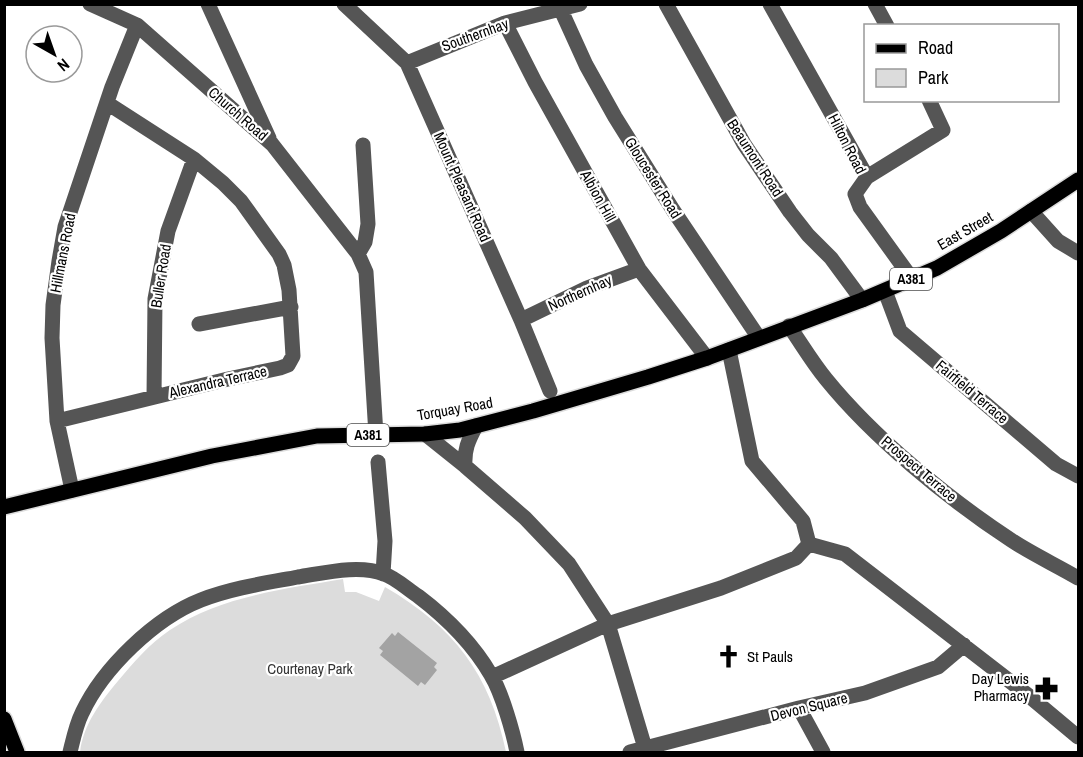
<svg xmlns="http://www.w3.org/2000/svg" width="1083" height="757" font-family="'Archivo Narrow',sans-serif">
	<rect width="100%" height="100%" fill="#fff"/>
	<path fill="#dcdcdc" d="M343,579L345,592H356L379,601L385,587C454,627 490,674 506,752H80C83,725 101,701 118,681C134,662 149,644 170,630C220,596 285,589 343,579Z"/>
	<path fill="#a3a3a3" d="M398,632L437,663L434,667L437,670L425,685L421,682L418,686L380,655L383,651L379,648L392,633L395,636Z"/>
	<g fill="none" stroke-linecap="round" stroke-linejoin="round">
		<defs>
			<path id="major" d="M4,507L212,456L317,436L425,434L460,430L533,411L648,377L707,358L862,300L937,268L1001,231L1078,180
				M4,719L17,752"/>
		</defs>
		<use href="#major" stroke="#dbdbdb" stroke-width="18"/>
		<path stroke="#555" stroke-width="15" d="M90,4L137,25L272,144L358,254L366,272L376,435
			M208,4L269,138
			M344,4L407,63L521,320L550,391
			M666,4L744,144L790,212L808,235L831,258L862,300
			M770,4L867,177L855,194L860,207L912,279
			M875,4L887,26
			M561,10L586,65L615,117L673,210L759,338
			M505,23L535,82L639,269L707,358
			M407,63L505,23L580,4
			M867,177L943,130L929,100
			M1031,211L1058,241L1078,253
			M358,254L365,242L368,224L363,145
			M885,291L900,331L1056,464L1078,476
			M521,320L587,288L639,269
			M199,324L291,307
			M789,326C801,343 812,362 826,379C873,437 947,498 1011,540C1032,554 1056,565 1078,578
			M729,350L752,461L803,521L809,544L845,554L1029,696L1078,737
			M154,397L155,299L168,231L194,159
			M57,421L228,379L280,368L288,365L293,356L289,290L284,265L279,254L241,201L223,183L194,159L107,103
			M425,434L465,466L525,518L569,564L608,624L645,748
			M378,462L385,541L383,574
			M465,466C464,450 468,441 476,426
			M72,490L57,421L52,338L53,305L59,261L65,227L112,87L137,25
			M492,677L608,624L721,588L796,558L809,544
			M799,708L823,752
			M70,752C73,740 76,725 82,713C103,668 155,618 201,600C232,588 266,583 298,577C324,573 359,564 384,574C396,578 407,589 418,596C447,618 473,644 491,675C502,693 513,732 517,752
			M630,752L799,708L865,693L938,667L964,645"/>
		<use href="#major" stroke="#000" stroke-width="15"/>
	</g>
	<defs>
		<symbol id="church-bare" viewBox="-9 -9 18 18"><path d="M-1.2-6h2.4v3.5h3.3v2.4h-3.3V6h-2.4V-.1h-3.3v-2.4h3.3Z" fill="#000" stroke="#fff" stroke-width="2.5" paint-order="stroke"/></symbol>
		<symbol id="pharmacy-bare" viewBox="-9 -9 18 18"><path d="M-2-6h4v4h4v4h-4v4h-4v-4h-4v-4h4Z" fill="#000" stroke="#fff" stroke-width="2.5" paint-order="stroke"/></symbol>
	</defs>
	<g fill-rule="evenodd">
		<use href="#church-bare" x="712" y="640" width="33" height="33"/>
		<use href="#pharmacy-bare" x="1030" y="672" width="33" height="33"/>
	</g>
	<g text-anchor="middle" stroke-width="4.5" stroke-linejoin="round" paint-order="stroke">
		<g fill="#fff" stroke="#4c4c4c" stroke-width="1.5">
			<rect x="890" y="268" width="42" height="22" rx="4.5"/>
			<rect x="347" y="424" width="42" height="22" rx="4.5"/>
		</g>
		<g font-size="14" font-weight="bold" fill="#000">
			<text x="911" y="284">A381</text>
			<text x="368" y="440">A381</text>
		</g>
		<g font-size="15" fill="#000" stroke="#fff">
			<text transform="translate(475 35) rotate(-20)" y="5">Southernhay</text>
			<text transform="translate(238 114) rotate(41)" y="5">Church Road</text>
			<text transform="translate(847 144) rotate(63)" y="5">Hilton Road</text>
			<text transform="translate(755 158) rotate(57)" y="5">Beaumont Road</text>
			<text transform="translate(653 178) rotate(58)" y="5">Gloucester Road</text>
			<text transform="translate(462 187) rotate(66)" y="5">Mount Pleasant Road</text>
			<text transform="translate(598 196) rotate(61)" y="5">Albion Hill</text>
			<text transform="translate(965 231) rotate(-30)" y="5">East Street</text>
			<text transform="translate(63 253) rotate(-79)" y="5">Hillmans Road</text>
			<text transform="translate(161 276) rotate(-81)" y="5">Buller Road</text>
			<text transform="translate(580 293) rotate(-24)" y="5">Northernhay</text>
			<text transform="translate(218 382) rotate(-13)" y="5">Alexandra Terrace</text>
			<text transform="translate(972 392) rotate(40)" y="5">Fairfield Terrace</text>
			<text transform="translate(455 409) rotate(-10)" y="5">Torquay Road</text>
			<text transform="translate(919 469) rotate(40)" y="5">Prospect Terrace</text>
			<text transform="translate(809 707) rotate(-14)" y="5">Devon Square</text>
		</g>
		<g font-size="15" fill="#000" stroke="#fff" text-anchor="start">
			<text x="747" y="662">St Pauls</text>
			<text x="1029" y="684" text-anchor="end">Day Lewis<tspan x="1029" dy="17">Pharmacy</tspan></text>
		</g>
		<g font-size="15" fill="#333" stroke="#fff">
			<text x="310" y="674">Courtenay Park</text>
		</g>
	</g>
	<rect width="1083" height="757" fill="none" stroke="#000000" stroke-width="12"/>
	<rect x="864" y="24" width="195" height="78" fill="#ffffff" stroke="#999999" stroke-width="1.5"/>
	<rect x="876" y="44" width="30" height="9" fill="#000000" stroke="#999999" stroke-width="1.5"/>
	<text x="918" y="54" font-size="18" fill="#000000">Road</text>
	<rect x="876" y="69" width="30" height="18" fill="#dcdcdc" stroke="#999999" stroke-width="1.5"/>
	<text x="918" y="84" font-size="18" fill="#000000">Park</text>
	<g transform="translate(54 54) rotate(140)"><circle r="28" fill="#ffffff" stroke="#999999" stroke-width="1.5"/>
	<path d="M0-4.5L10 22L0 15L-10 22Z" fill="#000000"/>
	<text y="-9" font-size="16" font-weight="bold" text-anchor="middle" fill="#000000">N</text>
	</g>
</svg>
